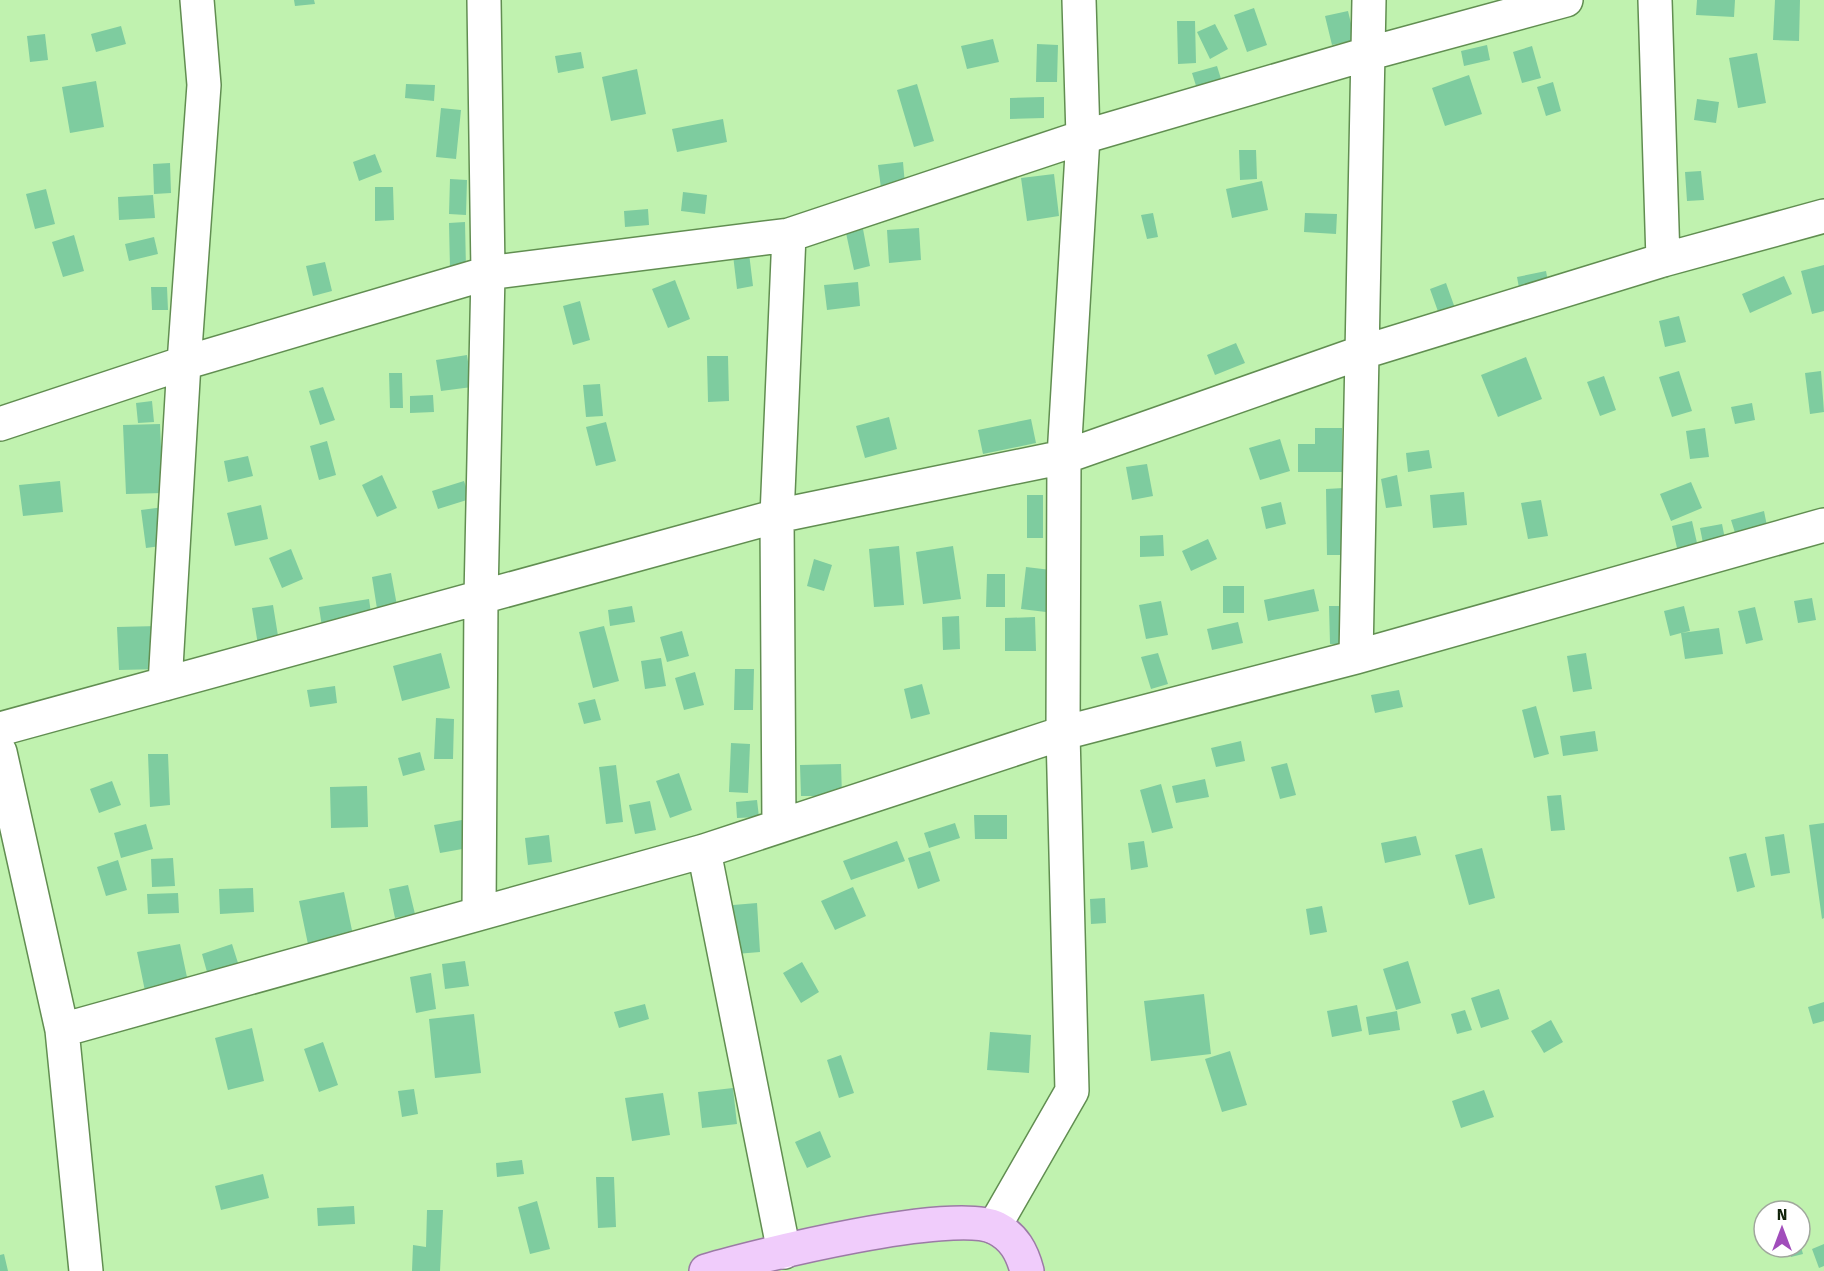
<svg xmlns="http://www.w3.org/2000/svg" width="1824" height="1271" font-family="'Fira Sans',sans-serif">
	<rect width="100%" height="100%" fill="#c0f2af"/>
	<path fill="#7ecc9f" d="M294,0H314L315,4L295,6Z
		M1697,0H1735L1734,17L1696,15Z
		M1775,0H1800L1799,41L1773,40Z
		M1254,8L1267,45L1247,52L1234,15Z
		M1348,11L1355,40L1332,45L1325,16Z
		M1177,21H1195L1196,63L1178,64Z
		M1215,24L1228,49L1210,59L1197,32Z
		M121,26L126,44L96,52L91,34Z
		M45,34L48,60L30,62L27,36Z
		M993,39L999,62L967,69L961,46Z
		M1037,44L1058,45L1057,82H1036Z
		M1487,45L1490,60L1464,66L1461,51Z
		M1532,46L1541,78L1522,83L1513,52Z
		M581,52L584,68L558,73L555,56Z
		M1757,53L1766,103L1738,108L1729,58Z
		M1217,66L1222,82L1197,89L1192,73Z
		M637,69L646,114L611,121L602,77Z
		M1469,75L1482,114L1445,126L1432,88Z
		M96,81L104,127L70,133L62,87Z
		M1553,82L1561,111L1546,116L1537,87Z
		M406,84L435,85L434,101L405,98Z
		M917,84L934,141L914,147L897,90Z
		M1044,97V118L1010,119V98Z
		M1697,99L1719,102L1716,123L1694,120Z
		M441,108L461,110L456,159L436,157Z
		M723,119L727,142L677,152L672,129Z
		M1239,150H1256L1257,179L1240,180Z
		M375,154L382,172L359,181L353,162Z
		M903,162L905,185L881,188L878,165Z
		M170,163L171,193L154,194L153,164Z
		M1701,171L1704,200L1687,201L1685,172Z
		M1054,174L1059,216L1027,221L1021,178Z
		M450,179L467,180L466,215L449,214Z
		M1262,181L1268,210L1232,218L1226,189Z
		M375,187H393L394,220L375,221Z
		M46,189L55,224L35,229L26,194Z
		M683,192L707,195L705,214L681,211Z
		M153,195L155,218L119,220L118,197Z
		M648,209L649,225L625,227L624,211Z
		M1153,213L1158,237L1147,239L1141,215Z
		M1305,213L1337,214L1336,234L1304,232Z
		M465,222L466,269H450L449,223Z
		M919,228L921,260L889,263L887,230Z
		M863,229L870,266L854,270L846,233Z
		M74,235L84,271L63,277L52,242Z
		M154,237L158,254L129,261L125,244Z
		M749,253L753,286L737,289L733,255Z
		M325,262L332,291L313,296L306,266Z
		M1824,265V311L1812,314L1801,271Z
		M1546,271L1549,287L1520,293L1517,277Z
		M1784,276L1792,294L1750,313L1742,294Z
		M675,280L690,319L668,328L652,289Z
		M858,282L860,306L827,310L824,285Z
		M1446,283L1456,311L1440,317L1430,289Z
		M151,287H167L168,310H152Z
		M580,301L590,340L573,345L563,306Z
		M1679,316L1686,342L1665,347L1659,321Z
		M1236,343L1245,363L1215,375L1207,355Z
		M467,355L472,387L441,391L436,360Z
		M707,356H728L729,401L708,402Z
		M1526,357L1542,399L1498,417L1481,375Z
		M1679,371L1692,411L1672,417L1659,377Z
		M1821,371L1824,412L1810,414L1805,373Z
		M389,373H402L403,408H390Z
		M1604,376L1616,410L1600,416L1587,382Z
		M600,384L603,416L586,417L583,385Z
		M323,387L335,420L320,425L309,391Z
		M433,395L434,412L410,413V396Z
		M152,401L154,422L138,423L136,403Z
		M1752,403L1755,420L1735,424L1731,407Z
		M889,417L897,449L865,458L856,426Z
		M1031,419L1036,443L983,454L978,430Z
		M606,422L616,461L596,466L586,427Z
		M160,424L163,493L126,494L123,425Z
		M1315,428H1342L1343,472H1298V444H1315Z
		M1705,428L1709,457L1690,459L1686,431Z
		M1280,439L1290,471L1260,480L1249,448Z
		M327,441L336,475L319,480L310,446Z
		M1429,450L1432,468L1408,472L1406,453Z
		M248,456L253,476L228,482L224,461Z
		M1147,464L1153,496L1132,500L1126,467Z
		M382,475L397,508L377,517L362,485Z
		M1397,475L1402,506L1386,508L1381,479Z
		M60,481L63,512L23,516L19,485Z
		M464,481L470,499L438,509L432,491Z
		M1691,482L1702,508L1671,521L1660,494Z
		M1344,488L1346,555H1327L1326,489Z
		M1464,492L1467,525L1433,528L1430,495Z
		M1027,495H1043V538H1027Z
		M1541,500L1548,536L1528,539L1521,503Z
		M1281,502L1286,524L1266,529L1261,507Z
		M261,505L268,539L235,546L227,513Z
		M164,507L168,545L146,548L141,510Z
		M1764,511L1768,531L1737,539L1731,520Z
		M1692,521L1697,543L1677,548L1672,526Z
		M1722,524L1726,544L1704,548L1700,528Z
		M1163,535L1164,556L1140,557V536Z
		M1208,539L1217,559L1191,571L1182,551Z
		M899,546L904,605L874,607L869,549Z
		M953,546L961,599L923,604L916,552Z
		M291,549L303,579L282,588L269,558Z
		M814,559L832,565L824,591L807,586Z
		M1026,567L1051,570L1046,612L1021,609Z
		M391,573L398,611L378,615L372,577Z
		M987,574H1005V607H986Z
		M1223,586H1244V613H1223Z
		M1314,589L1319,611L1268,621L1264,600Z
		M1812,598L1816,620L1798,623L1794,601Z
		M369,599L372,620L322,627L319,607Z
		M1161,601L1168,635L1146,639L1139,605Z
		M273,605L279,642L258,645L252,608Z
		M632,606L635,622L610,626L608,610Z
		M1329,606H1348V644H1330Z
		M1684,606L1690,631L1681,633L1719,628L1723,654L1685,659L1681,633L1670,636L1664,611Z
		M1755,607L1763,640L1746,644L1738,611Z
		M959,616L960,649L943,650L942,617Z
		M1035,617L1036,651H1005V618Z
		M1238,622L1243,643L1212,650L1207,629Z
		M158,626L160,669L119,670L117,627Z
		M604,626L619,681L593,688L579,632Z
		M682,631L689,656L667,662L660,637Z
		M441,653L450,688L402,701L393,666Z
		M1158,653L1168,684L1151,689L1141,657Z
		M1586,653L1592,689L1573,692L1567,656Z
		M661,658L666,686L645,689L641,661Z
		M735,669H754L753,710H734Z
		M695,672L704,705L684,710L675,678Z
		M922,684L930,714L911,719L904,689Z
		M335,686L337,703L310,707L307,690Z
		M1399,690L1403,707L1375,713L1371,695Z
		M595,699L601,720L584,724L578,703Z
		M1536,706L1549,754L1534,758L1522,710Z
		M436,718L454,719L453,759H434Z
		M1595,731L1598,751L1563,756L1560,736Z
		M1241,741L1245,761L1216,767L1211,748Z
		M731,743L750,744L748,793L729,792Z
		M420,752L425,770L403,776L398,758Z
		M148,754H168L170,805L150,807Z
		M1287,763L1296,795L1280,799L1271,767Z
		M841,764L842,796H801L800,765Z
		M616,765L623,822L606,824L599,767Z
		M679,773L692,810L670,818L656,781Z
		M1205,779L1209,797L1176,803L1172,786Z
		M112,781L121,805L99,813L90,789Z
		M1161,784L1173,828L1152,833L1140,790Z
		M367,786L368,827L331,828L330,787Z
		M1561,795L1565,830L1551,831L1547,796Z
		M757,800L759,817L737,818L736,802Z
		M650,801L656,830L635,834L629,805Z
		M974,815H1007V839H975Z
		M462,820L468,848L440,853L434,825Z
		M955,823L960,838L929,848L924,833Z
		M1824,823V918L1822,919L1809,825Z
		M146,824L153,849L121,858L114,833Z
		M1784,834L1790,873L1771,876L1765,837Z
		M549,835L552,862L528,865L525,838Z
		M1416,836L1421,855L1385,863L1381,843Z
		M897,841L905,861L851,880L843,861Z
		M1144,841L1148,867L1131,870L1128,843Z
		M1482,848L1495,898L1469,905L1455,855Z
		M930,851L940,881L918,889L908,858Z
		M1746,853L1755,887L1737,892L1729,857Z
		M173,858L175,886L152,887L151,859Z
		M118,860L127,890L106,896L97,867Z
		M408,885L415,914L395,918L389,889Z
		M853,887L866,916L835,930L821,901Z
		M253,888L254,912L220,914L219,889Z
		M344,892L354,940L309,949L299,901Z
		M178,893L179,913L148,914L147,894Z
		M1105,898L1106,923L1091,924L1090,899Z
		M757,903L760,952L736,954L733,905Z
		M1322,906L1327,932L1310,935L1306,909Z
		M180,944L188,982L145,991L137,952Z
		M232,944L238,963L207,972L202,954Z
		M465,961L469,986L445,989L442,964Z
		M1408,961L1421,1003L1396,1010L1383,969Z
		M802,962L819,992L801,1003L783,973Z
		M431,973L436,1009L416,1013L410,977Z
		M1499,989L1509,1019L1481,1028L1471,998Z
		M1204,994L1211,1054L1151,1061L1144,1001Z
		M1824,1002V1021L1813,1024L1808,1007Z
		M645,1004L649,1019L619,1028L614,1012Z
		M1357,1005L1362,1031L1332,1037L1327,1011Z
		M1465,1010L1472,1030L1457,1034L1451,1014Z
		M1397,1011L1400,1030L1369,1035L1366,1017Z
		M474,1014L481,1073L435,1078L429,1019Z
		M1551,1020L1563,1042L1544,1053L1531,1031Z
		M252,1028L264,1081L228,1090L215,1038Z
		M990,1032L1031,1035L1029,1073L987,1070Z
		M323,1042L338,1085L319,1092L304,1049Z
		M1230,1051L1247,1105L1222,1112L1205,1059Z
		M841,1055L854,1093L839,1098L827,1060Z
		M733,1088L737,1124L702,1128L698,1092Z
		M414,1089L418,1114L402,1117L398,1091Z
		M1484,1090L1494,1117L1461,1128L1452,1101Z
		M663,1093L670,1135L632,1141L625,1098Z
		M820,1131L831,1157L807,1168L795,1142Z
		M522,1160L524,1174L497,1177L496,1163Z
		M263,1174L269,1198L221,1210L215,1186Z
		M596,1177H614L616,1227L598,1228Z
		M537,1201L550,1249L530,1254L518,1207Z
		M354,1206L355,1224L318,1226L317,1208Z
		M427,1210H443L440,1271H412L413,1245L426,1247Z
		M1824,1244V1266L1819,1268L1812,1249Z
		M1789,1247H1801L1803,1254L1791,1257Z
		M4,1254L8,1271H0V1255Z"/>
	<g fill="none" stroke-linecap="round" stroke-linejoin="round">
		<defs>
			<path id="street" d="M1655,0L1663,260
				M0,424L184,363L488,273L789,235L1083,137L1367,54L1566,0
				M1356,657L1369,0
				M165,684L184,363L204,85L197,0
				M0,729L777,516L1064,457L1360,353L1663,260L1824,216
				M0,752L62,1030L86,1271
				M779,826L777,516L789,235
				M704,851L784,1252
				M479,913L481,597L488,273L484,0
				M62,1030L704,851L1063,733L1356,657L1824,525
				M994,1227L1072,1091L1063,733L1064,457L1083,137L1079,0"/>
			<path id="primary" d="M706,1271C756,1256 955,1207 996,1228C1014,1237 1022,1252 1027,1271"/>
		</defs>
		<use href="#street" stroke="#618e51" stroke-width="36"/>
		<use href="#primary" stroke="#9b7ba5" stroke-width="36"/>
		<use href="#street" stroke="#fff" stroke-width="33"/>
		<use href="#primary" stroke="#f0ccfb" stroke-width="33"/>
	</g>
	<g transform="translate(1782 1229)"><circle r="28" fill="#ffffff" stroke="#a0a79d" stroke-width="1.5"/>
	<path d="M0-4.5L10 22L0 15L-10 22Z" fill="#a14dbb"/>
	<text y="-9" font-size="16" font-weight="bold" text-anchor="middle" fill="#11230a">N</text>
	</g>
</svg>
